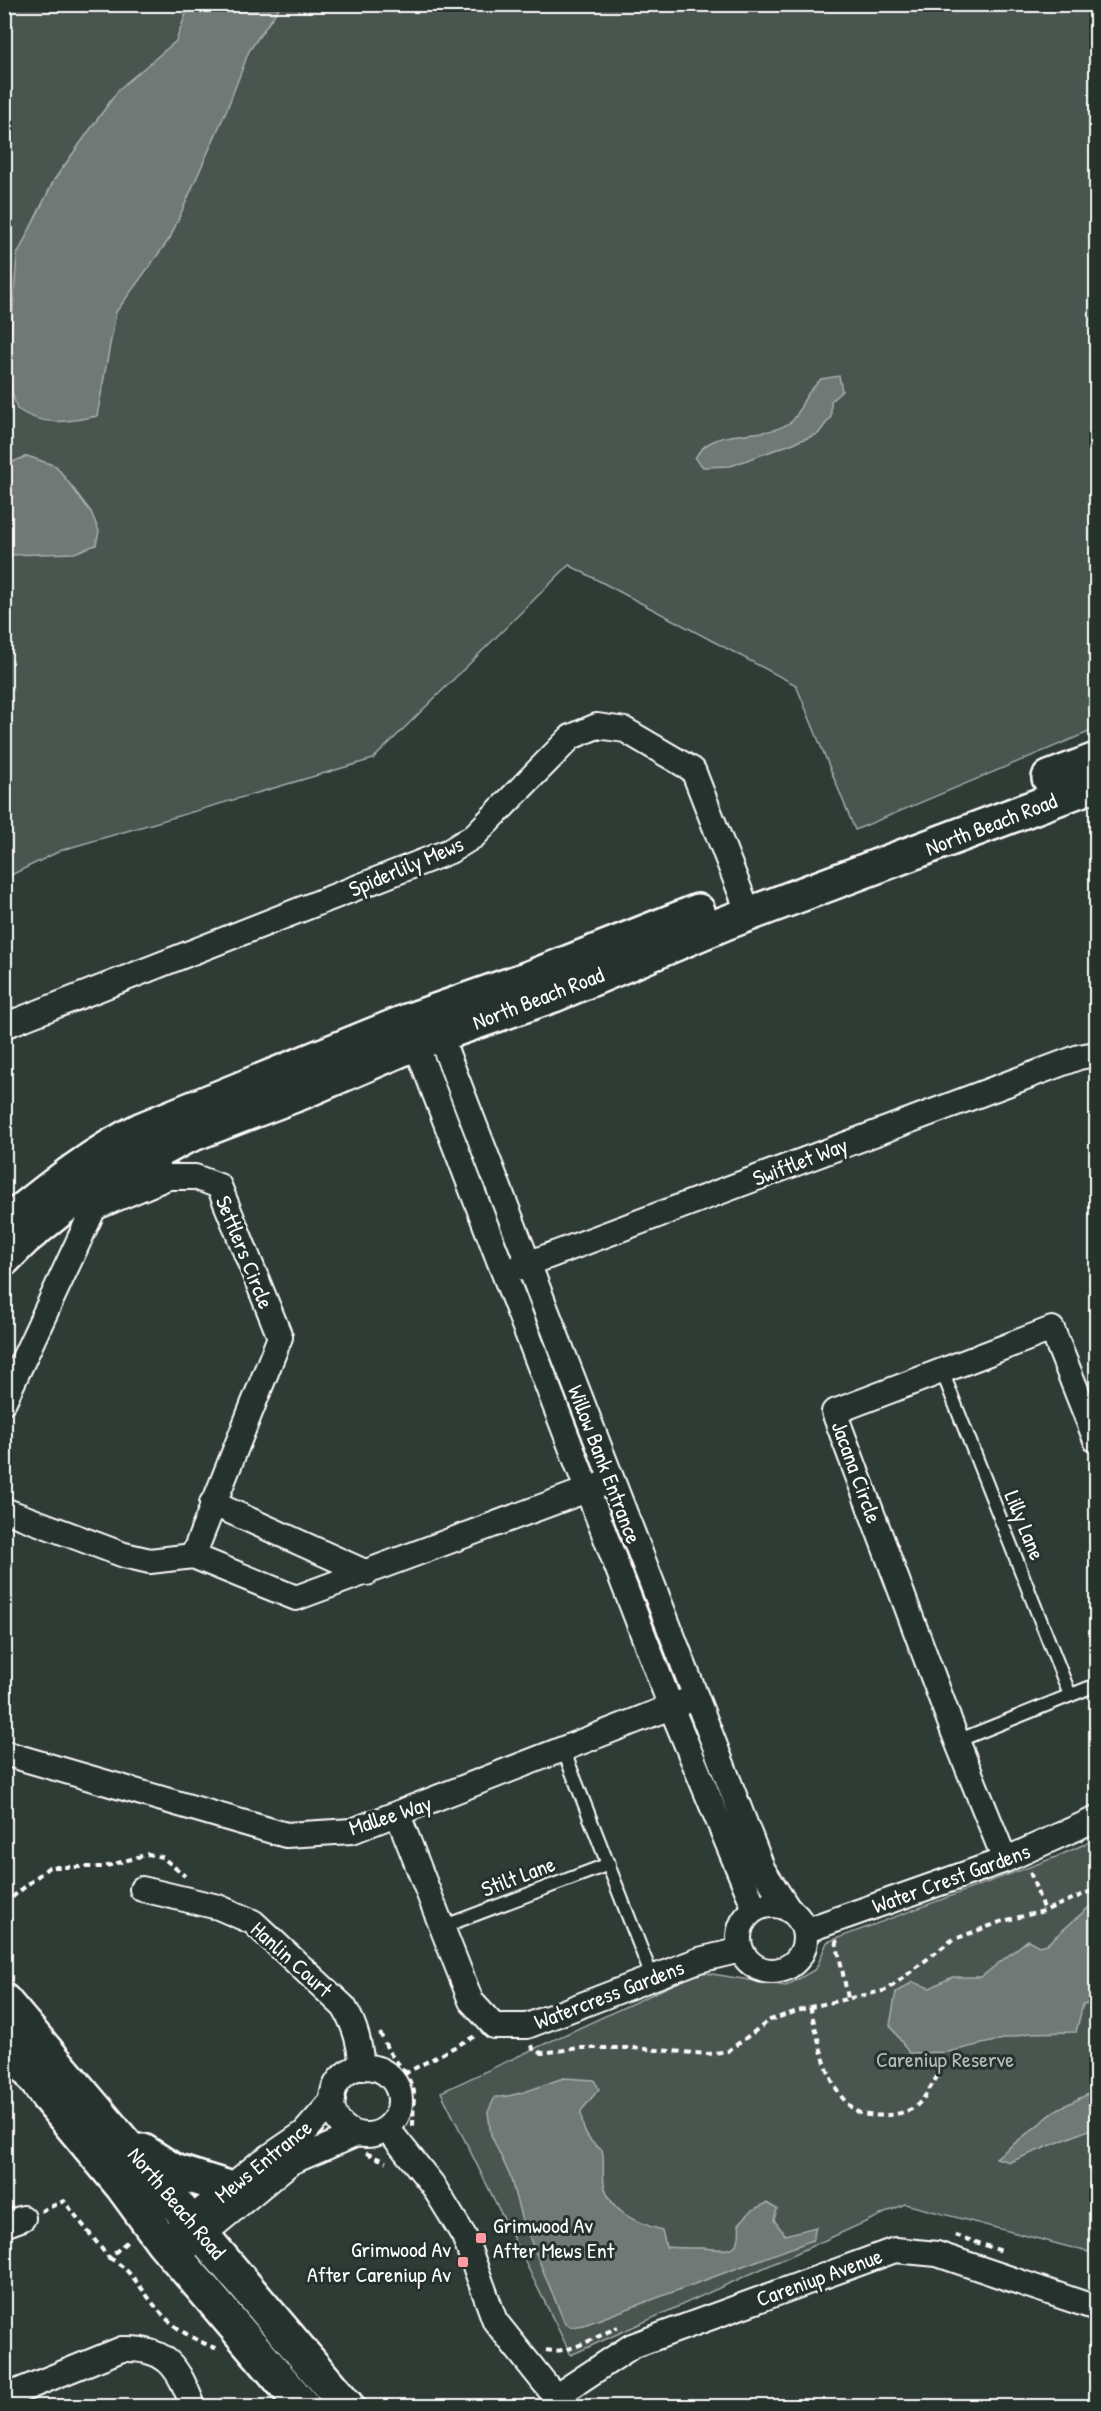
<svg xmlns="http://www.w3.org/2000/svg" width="1101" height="2411" font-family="'Patrick Hand',sans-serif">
	<rect width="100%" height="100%" fill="#2f3b35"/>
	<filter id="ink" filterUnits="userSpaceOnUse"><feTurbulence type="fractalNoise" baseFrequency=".0167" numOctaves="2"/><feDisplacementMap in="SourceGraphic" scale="12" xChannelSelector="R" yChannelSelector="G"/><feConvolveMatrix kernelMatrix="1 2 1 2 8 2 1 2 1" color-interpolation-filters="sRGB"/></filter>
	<g filter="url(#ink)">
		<path fill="#4a544f" stroke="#a4aaa7" stroke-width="1.5" d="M5,5H1096V729L855,830L796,685L569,565L373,759L62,850L5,878Z
			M1096,1839V2254L905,2204L571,2355L441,2092L700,1972L786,1986L816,1969L827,1942L1056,1857Z"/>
		<path fill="#707975" stroke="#a9afac" stroke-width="1.5" d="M189,5H281L249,51L227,109L170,238L116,312L97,416C67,422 43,427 17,409L8,378L17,255L54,180L119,89L176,41Z
			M839,376L842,391L831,401V417L818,434L731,466L703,467L695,458C714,423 764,443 792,421C798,416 801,404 806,397C810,390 816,385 821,379Z
			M27,456L56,466L91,512L99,531L96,545L74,553L9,555L5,549V465Z
			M1096,1901V2002L1083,2004L1076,2032L1029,2033L948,2052L909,2053L890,2025L896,1992L913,1982L930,1988L952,1977H981L1028,1940L1039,1946L1047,1944Z
			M564,2078L594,2080L599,2089L581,2111C582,2130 586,2140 602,2150C605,2161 602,2172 604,2183C609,2212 637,2223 662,2230L666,2247C678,2248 691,2248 703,2248C724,2250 743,2255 739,2224L752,2210L767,2203L777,2209L774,2220L785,2235L816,2227L813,2240L584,2325L572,2327L565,2324L521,2217L510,2176L491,2135L488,2112L495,2097C519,2097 540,2085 564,2078Z
			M1096,2090V2127L1010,2162L996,2158L1058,2109Z"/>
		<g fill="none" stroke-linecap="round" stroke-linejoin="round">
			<defs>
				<path id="service" d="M942,1371L1070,1695
					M957,1741L1096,1685
					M563,1749L652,1977
					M442,1927L609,1864"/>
				<path id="minor" d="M434,1020L763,1870L789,1910
					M4,1026L450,851L474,836L571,737L597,726L625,730L693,770L749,914
					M410,1029L671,1707L755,1909
					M514,1269L1079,1057L1096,1054
					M4,1401L94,1208L168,1177H195L219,1186L280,1337L193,1556L150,1561L124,1555L4,1510
					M212,1503L367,1573
					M193,1556L296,1598L603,1484
					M4,1753L286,1835L352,1831L686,1701
					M398,1815L471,2001L494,2026H527L699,1960L741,1950
					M1005,1860L957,1741L834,1412L1052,1329L1096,1440
					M142,1889L218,1907L253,1922L344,2007C356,2027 360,2045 362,2068
					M739 1938a33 33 0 1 1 66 0a33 33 0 1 1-66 0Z
					M804,1931L1005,1860L1096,1819
					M332 2101a34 34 0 1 1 68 0a34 34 0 1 1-68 0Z
					M387,2128L432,2184L464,2236L495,2321L563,2406
					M4,2225L23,2218
					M163,2242L257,2165L304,2133L333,2100
					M176,2257L291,2162L357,2134
					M4,2397L122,2349C168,2347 178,2368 193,2406
					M555,2397L632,2346L895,2250L937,2254L1096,2308"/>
				<path id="secondary" d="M1049,778L1096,760
					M4,1225C49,1189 90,1155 142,1129L407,1021L529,978L698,911
					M4,1259L24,1239L80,1194L185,1137L300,1093L416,1043L554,995L725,923L1096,784
					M4,2001L347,2406
					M4,2036L47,2096L122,2186L163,2242L303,2406
					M143,2151L174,2171L229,2188"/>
			</defs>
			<use href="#service" stroke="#fff" stroke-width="16"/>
			<use href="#minor" stroke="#fff" stroke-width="28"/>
			<use href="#secondary" stroke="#fff" stroke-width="38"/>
			<path stroke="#fff" stroke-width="4" stroke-dasharray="6 4.5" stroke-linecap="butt" d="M1030,1872L1044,1911
				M4,1904L49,1867H104L148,1854L162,1857L185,1876
				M836,1940L848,1998
				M810,2007C819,2039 826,2090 856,2111C863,2116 879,2116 888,2115C919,2112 922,2101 938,2075
				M380,2033L389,2052L406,2073
				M532,2045L533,2049L542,2053L580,2048H633L708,2054L728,2051L770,2020L810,2007L887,1990L952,1940L1003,1921L1044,1911L1096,1889
				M413,2126L414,2091L406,2073L475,2036
				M366,2153L386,2162
				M41,2211L64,2201L109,2258L129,2240
				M955,2235L1002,2251
				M109,2258C131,2268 144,2294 160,2312C177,2331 197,2341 220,2350
				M546,2350C569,2355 597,2336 618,2327"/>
			<use href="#service" stroke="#26332d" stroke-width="12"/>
			<use href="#minor" stroke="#26332d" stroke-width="24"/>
			<use href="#secondary" stroke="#26332d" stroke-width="33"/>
		</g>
	</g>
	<g fill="#ff9aa2" stroke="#26332d" stroke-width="2">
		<rect x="475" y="2232" width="12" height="12" rx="3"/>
		<rect x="457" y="2256" width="12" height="12" rx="3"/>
	</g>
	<g text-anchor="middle" stroke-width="6" stroke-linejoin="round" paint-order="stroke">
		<g font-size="22" fill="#fff" stroke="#26332d">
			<text transform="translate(991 824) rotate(-21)" y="8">North Beach Road</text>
			<text transform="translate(406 866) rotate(-23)" y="8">Spiderlily Mews</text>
			<text transform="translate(538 998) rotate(-21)" y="8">North Beach Road</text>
			<text transform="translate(800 1161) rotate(-21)" y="8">Swiftlet Way</text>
			<text transform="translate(245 1252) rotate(68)" y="8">Settlers Circle</text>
			<text transform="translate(605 1464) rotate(69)" y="8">Willow Bank Entrance</text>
			<text transform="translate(857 1472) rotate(70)" y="8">Jacana Circle</text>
			<text transform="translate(1025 1525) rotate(68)" y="8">Lilly Lane</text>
			<text transform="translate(390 1815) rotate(-18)" y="8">Mallee Way</text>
			<text transform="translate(518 1876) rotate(-21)" y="8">Stilt Lane</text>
			<text transform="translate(951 1878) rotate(-20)" y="8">Water Crest Gardens</text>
			<text transform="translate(292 1959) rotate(42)" y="8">Hanlin Court</text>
			<text transform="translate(609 1994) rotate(-21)" y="8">Watercress Gardens</text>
			<text transform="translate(263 2161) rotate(-39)" y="8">Mews Entrance</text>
			<text transform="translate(177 2203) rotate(50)" y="8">North Beach Road</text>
			<text transform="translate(819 2277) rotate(-20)" y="8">Careniup Avenue</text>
		</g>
		<g font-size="22" fill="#b7bbb9" stroke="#26332d">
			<text x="945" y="2067">Careniup Reserve</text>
		</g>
		<g font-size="22" fill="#fff" stroke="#26332d" text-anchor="start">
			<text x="493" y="2233">Grimwood Av<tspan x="493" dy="25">After Mews Ent</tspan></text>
			<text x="451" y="2257" text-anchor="end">Grimwood Av<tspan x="451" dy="25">After Careniup Av</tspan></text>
		</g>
	</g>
	<rect width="1101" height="2411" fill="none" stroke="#26332d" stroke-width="24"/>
	<rect x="12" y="12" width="1077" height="2387" fill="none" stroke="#fff" stroke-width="2" filter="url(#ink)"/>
</svg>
